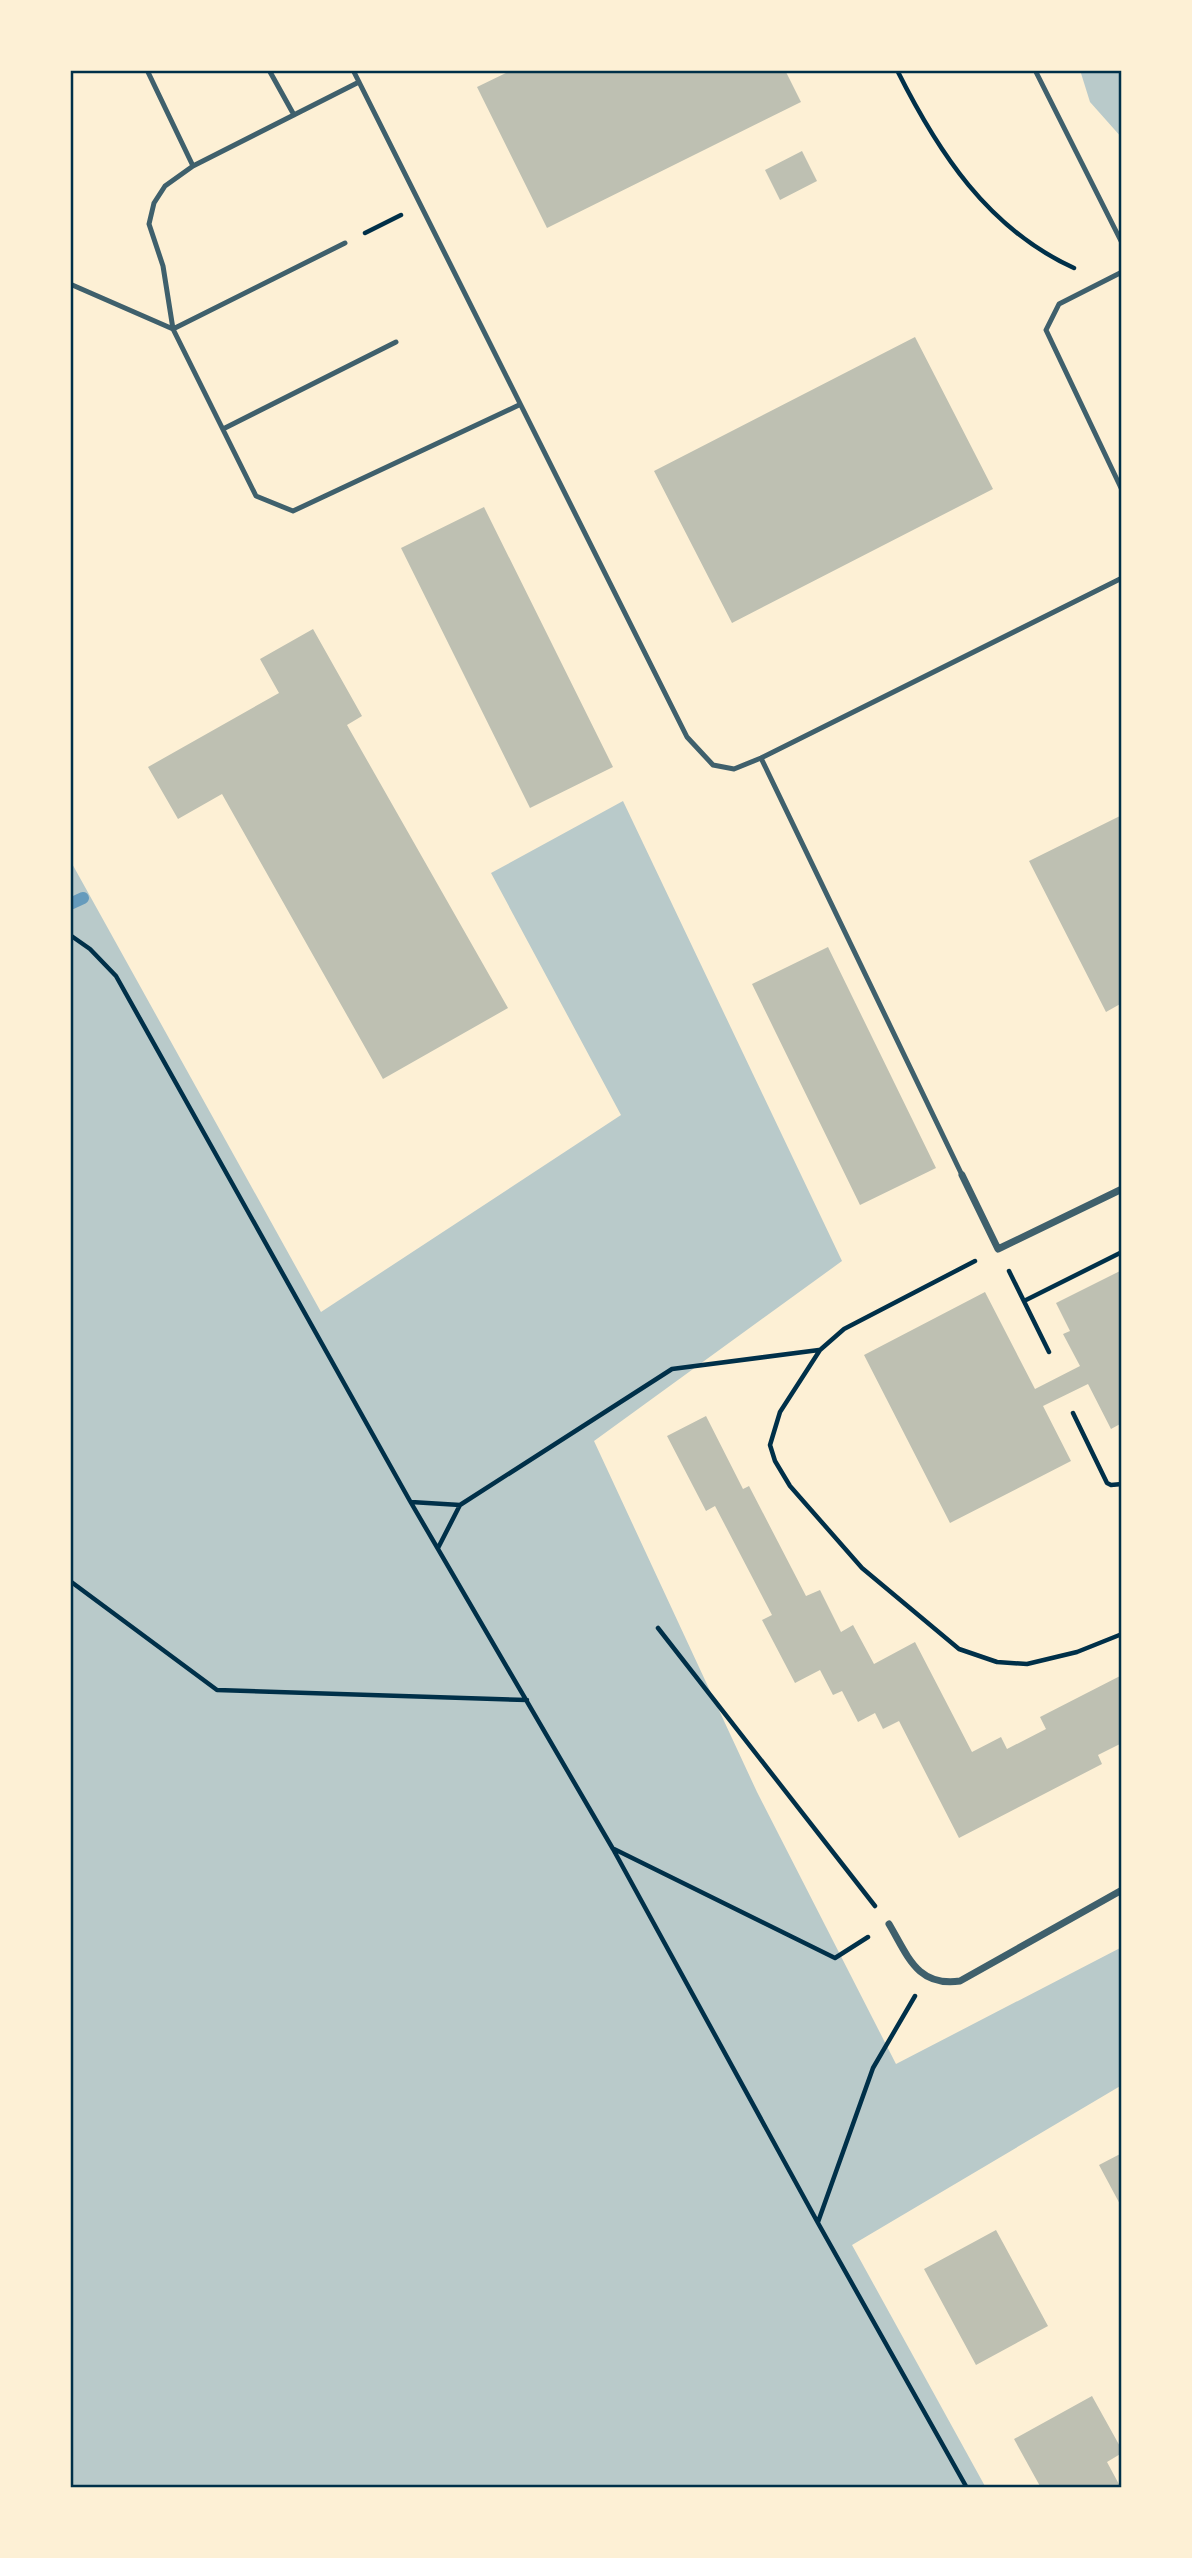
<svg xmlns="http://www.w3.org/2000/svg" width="1192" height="2558" font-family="'DM Sans',sans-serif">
	<rect width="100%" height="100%" fill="#fdf0d5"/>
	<path fill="#b9caca" d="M1080,70H1122V138L1090,102Z
		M623,801L842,1261L594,1441L757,1792L896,2064L1122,1947V2085L852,2245L986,2488H70V860L321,1312L621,1115L491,873Z"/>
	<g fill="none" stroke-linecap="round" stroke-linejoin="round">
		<path stroke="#669bbc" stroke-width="12" d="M70,904L83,898"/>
	</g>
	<path fill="#bec0b2" d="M512,70H785L801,102L547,228L477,87Z
		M802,151L817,181L780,200L765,170Z
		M915,337L993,489L732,623L654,471Z
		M484,507L613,767L530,808L401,548Z
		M313,629L362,716L347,725L508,1008L383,1079L222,794L178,819L148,767L279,693L260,659Z
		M1122,815V1003L1106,1012L1029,861Z
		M828,947L936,1168L860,1205L752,984Z
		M1122,1270V1423L1111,1429L1088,1384L1043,1406L1071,1461L950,1523L864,1355L985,1292L1035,1389L1080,1366L1063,1334L1070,1331L1056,1303Z
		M706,1416L743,1489L749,1486L806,1596L820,1590L841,1632L853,1625L874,1664L915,1642L972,1752L1001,1737L1007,1749L1046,1729L1040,1717L1122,1675V1743L1098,1755L1102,1764L959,1838L899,1721L883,1729L875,1713L858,1722L842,1691L833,1695L820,1670L795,1683L762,1620L772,1615L715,1506L706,1511L667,1436Z
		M1122,2153V2208L1099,2165Z
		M996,2230L1048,2326L976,2365L924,2269Z
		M1092,2396L1122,2450V2453L1107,2462L1121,2488H1041L1014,2439Z"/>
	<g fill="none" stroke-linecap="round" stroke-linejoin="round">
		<path stroke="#003049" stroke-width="4.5" d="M897,70C938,152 988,229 1074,268
			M365,233L401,215
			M70,935L90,949L116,976L410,1501L613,1849L818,2223L967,2488
			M975,1261L844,1329L820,1350L780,1412L770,1445L775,1461L790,1486L862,1568L959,1649L997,1662L1027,1664L1077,1652L1122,1634
			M1009,1271L1049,1352
			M1024,1301L1122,1252
			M1073,1413L1107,1483L1111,1485L1122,1484
			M411,1502L460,1505L672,1369L819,1350
			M438,1548L460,1505
			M70,1581L217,1690L527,1700
			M658,1628L875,1906
			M614,1849L835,1958L868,1937
			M818,2222L873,2068L915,1996"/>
		<path stroke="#3f606c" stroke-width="5" d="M147,70L193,166
			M269,70L294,115
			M353,70L687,737L713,765L734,769L761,758L1122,578
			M1035,70L1122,243
			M359,82L193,166L165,186L154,203L149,224L163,266L173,329L256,496L293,511L519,405
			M1122,272L1059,304L1046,330L1122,490
			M70,284L173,329L345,243
			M223,429L396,342
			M761,758L962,1175"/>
		<path stroke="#3f606c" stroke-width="7" d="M962,1175L998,1249L1122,1189
			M889,1924C908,1956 917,1987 960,1981L1122,1890"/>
	</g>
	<rect width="1192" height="2558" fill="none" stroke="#fdf0d5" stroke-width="144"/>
	<rect x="72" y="72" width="1048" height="2414" fill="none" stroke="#003049" stroke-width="2.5"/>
</svg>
